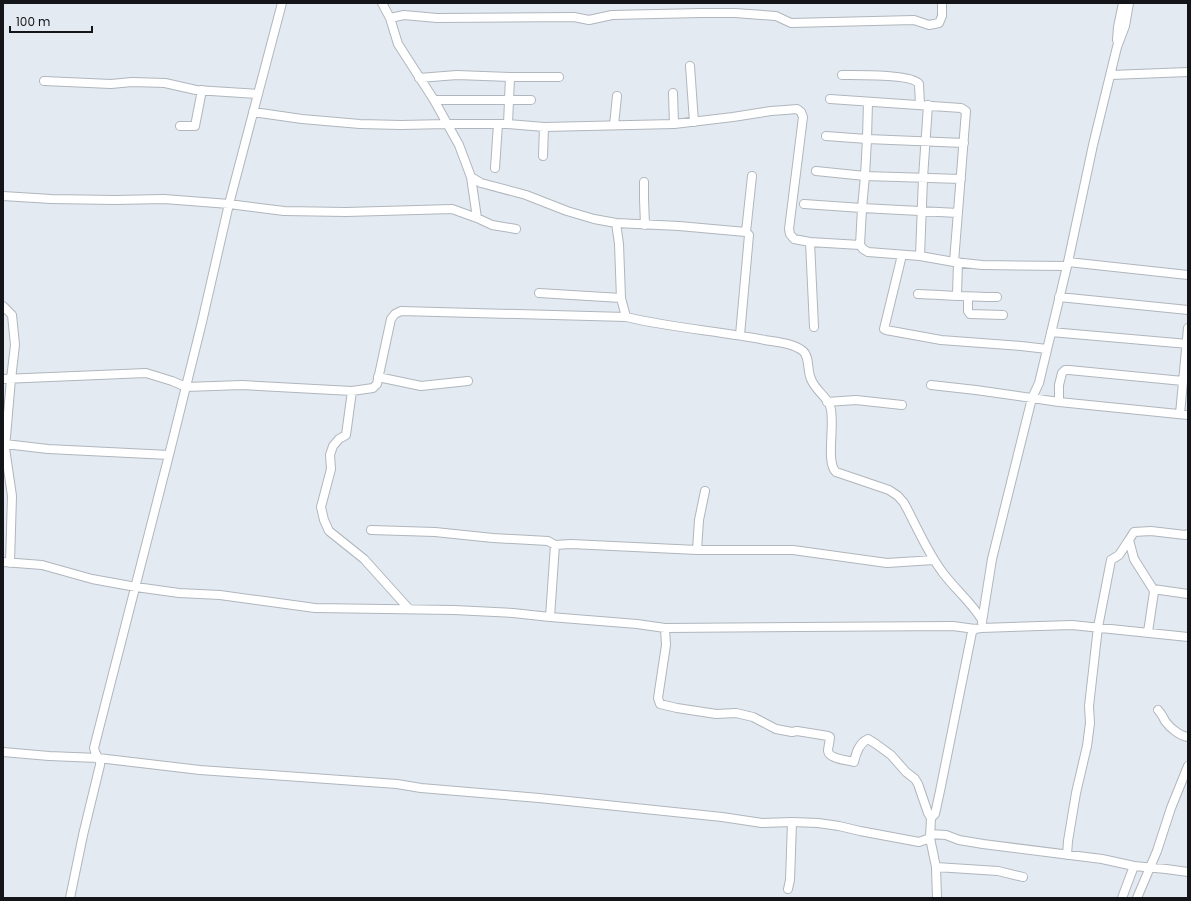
<svg xmlns="http://www.w3.org/2000/svg" width="1191" height="901" font-family="Poppins,sans-serif">
	<rect width="100%" height="100%" fill="#e3eaf1"/>
	<g fill="none" stroke-linecap="round" stroke-linejoin="round">
		<defs>
			<path id="minor" d="M382,3L390,18L398,44L434,100L459,145L471,177L481,183L526,195L567,211L594,219L616,223L619,244L621,298L626,317C672,328 719,331 765,340C777,342 793,343 803,351C810,357 807,371 811,379C815,390 828,398 830,406C836,421 825,462 836,472L889,490L898,496L904,503C917,527 927,552 943,573C955,589 972,603 982,620
				M390,18L404,15L437,18L574,17L589,20L612,15L701,13H735L776,16L791,23L914,20L929,25L939,23L942,16V3
				M1117,40L1118,27L1123,3
				M690,66L694,122
				M842,75C856,75 913,74 919,84L920,105
				M1111,75L1188,72
				M510,77H559
				M419,78L457,75L510,77L508,124
				M44,81L111,84L132,82L165,83L196,90L258,94
				M673,93L674,124
				M830,99L961,108L966,111L954,262
				M434,100H531
				M868,102L867,139L964,143
				M253,112L302,119L360,124L401,125L447,124H508L544,127L674,124L733,117L771,111L785,110L797,109L801,112L803,117L789,229L790,234L794,239L810,242L860,245
				M614,125L617,96
				M180,126H195L202,90
				M826,136L867,139L865,176L961,179
				M543,156L544,127
				M495,168L498,124
				M816,171L865,176L862,208L958,213
				M644,182V199L645,225
				M3,196L51,199L115,200L164,199L229,204L284,211L346,212L452,209L477,218L471,177
				M804,204L862,208L860,245L863,249L868,252L920,256L954,262L982,265L1067,266
				M477,218L492,225L516,229
				M616,223L679,226L746,232
				M810,242L814,327
				M902,255L884,329L886,330L941,340L1021,346L1047,349
				M920,256L923,178L928,105
				M1068,262L1188,275
				M539,293L621,298
				M918,294C944,295 970,297 997,297
				M957,295L958,262
				M968,297V311L970,314L1003,315
				M1059,297L1188,310
				M3,306L12,315L15,345L11,379L5,448L12,496L10,563
				M1051,332L1188,344
				M740,335L749,235L746,232L752,176
				M378,377L421,386L468,381
				M3,379L146,373L172,381L186,387L242,385L352,391L373,388L377,384L391,319L395,314L401,311L626,317
				M931,385L976,390L1059,402L1188,415
				M352,391L346,435L339,439L333,446L330,455L331,469L321,507L324,520L329,531L364,559L409,609
				M827,402L856,400L902,405
				M1059,402V385L1062,373L1065,370H1069L1183,381
				M1180,414L1188,328
				M5,444L48,449L169,455
				M371,530L435,532L493,538L548,541L555,545L550,617
				M1129,540L1134,532L1151,531L1185,535L1188,534
				M555,545L571,544L697,550H793L887,563L934,560
				M697,550L699,520L705,491
				M3,562L42,565L92,579L136,587L179,593L220,595L315,608L454,610L513,613L550,617L637,624L665,628L953,626L975,629L981,628L1072,625L1188,637
				M1153,589L1188,594
				M982,622L992,559L1032,398L1039,383L1068,262L1093,145L1117,47L1125,26L1129,3
				M665,628L666,645L658,698L660,704L677,708L716,714L736,713L753,717L776,729L792,732L797,731L828,736L830,737C830,741 828,747 828,751C829,759 847,760 854,762C856,753 859,743 868,739L876,744L891,755L906,772L915,779L918,784L928,813L931,818
				M1158,710C1162,714 1163,717 1165,721C1170,728 1180,736 1188,737
				M3,752L49,756L98,758L200,770L397,784L421,788L539,798L722,817L762,823L792,822L818,823L839,826L860,831L919,842L930,838
				M930,834L946,835L959,840L983,844L1102,859L1134,866L1166,869L1188,872
				M1067,855L1068,841L1076,793L1087,746L1090,723L1089,706L1098,627L1111,560L1119,555L1129,540L1134,559L1153,589L1154,592L1148,632
				M936,867L998,871L1023,877
				M788,889L790,880L792,822
				M70,898L83,835L100,765C101,758 95,756 94,748L169,455L202,322L229,204L282,3
				M937,898L936,867L930,838L931,818L935,814L940,791L972,632L975,629
				M1122,898L1134,866
				M1137,898L1157,851L1171,808L1188,766"/>
		</defs>
		<use href="#minor" stroke="#b0b6bd" stroke-width="10"/>
		<use href="#minor" stroke="#fff" stroke-width="8"/>
	</g>
	<rect width="1191" height="901" fill="none" stroke="#131518" stroke-width="8"/>
	<path d="M10 26v6h82v-6" fill="none" stroke="#131518" stroke-width="2"/>
	<text x="16" y="26" font-size="12" fill="#131518" stroke="#e3eaf1" stroke-width="3" paint-order="stroke">100 m</text>
</svg>
